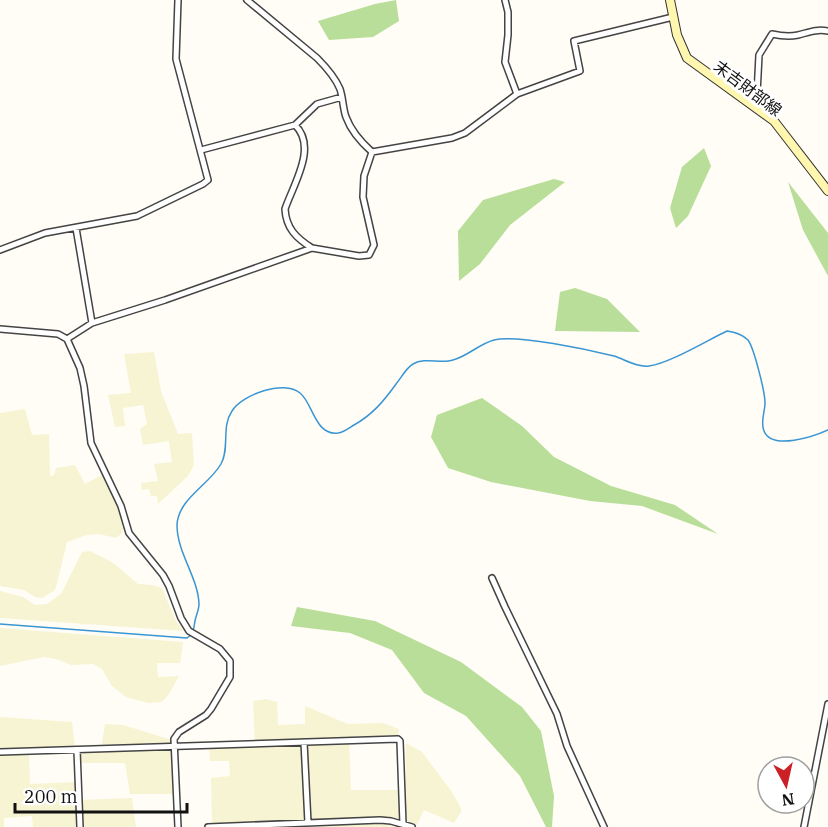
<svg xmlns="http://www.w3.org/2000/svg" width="828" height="827" font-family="'IBM Plex Serif','Noto Sans JP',serif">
	<rect width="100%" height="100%" fill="#fffdf5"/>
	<path fill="#f7f4d3" d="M154,352L161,391L178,434L192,433L194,465L188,476L158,504L157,496H151L149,489L142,490L141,483L158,481L154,464L172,462L169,441L143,445L140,429L147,424L143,405L123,408L125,426L115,427L108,395L131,393L124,354Z
		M25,409L32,435L49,434L50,476L54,475L56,468L75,465L85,484L102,475L118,506L123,529L122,533L116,538L99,534L87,535L67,542L56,587L54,591L42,598L35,597L24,590L0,586V413Z
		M90,551L112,562L138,584L152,585L162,588L176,621L184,631L0,618V591L23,597L35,605L47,604L61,594L82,552Z
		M0,628L183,642L180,663H157L158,677L179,676L169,694L162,702L148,703L126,697L112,686L102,669L93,664L71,665L56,659L44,657L0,666Z
		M266,699L277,702L278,725L305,724V706L348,724L383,723L399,729L398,735L349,737L351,790H400L401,818L212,824L211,778L230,776L229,761H210L209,747L255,745L253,701Z
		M0,717L72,722L75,747L29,749L30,784L77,782L78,800L132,798L136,827H33L32,816L4,818V827H0Z
		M105,724L123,725L172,740L174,794H130L125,763H79L80,751L101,750Z
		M406,743L422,752L452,792L462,810L454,823L424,810L417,825L405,820Z
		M372,823L402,827H309Z"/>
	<path fill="#b8de99" d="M396,0L399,21L373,37L329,40L318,21L375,4Z
		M704,148L711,166L688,216L676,228L670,208L682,167Z
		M554,179L565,182L510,225L480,264L459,281L458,231L483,200Z
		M788,182L828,233V276L803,230Z
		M575,288L607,299L640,332L555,331L560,292Z
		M482,398L522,426L554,457L611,486L675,505L718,534L642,506L590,501L491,482L448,468L431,437L437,415Z
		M297,607L375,621L461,662L522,707L541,731L554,796L552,827H546L520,776L466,716L424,693L392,650L350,633L291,626Z"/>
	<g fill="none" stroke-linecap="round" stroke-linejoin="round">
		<path stroke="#3995d4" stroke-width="1.5" d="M0,624L187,638L192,634C194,630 194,626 195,621C196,615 199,610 199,604C198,577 177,553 177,525C178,499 209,485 221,464C230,448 221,427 232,411C242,395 284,379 300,393C313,403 315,436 338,433C344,432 349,428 354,425C372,415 384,401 396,384C401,378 406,368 413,364C425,357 441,364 453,360C468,356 479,344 494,340C516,334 590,350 614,356C624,359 638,368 649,366C670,363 706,341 727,331C734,332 743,335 748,340C754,348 765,392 765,403C765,412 760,422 764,431C772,451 815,436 828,430"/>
		<defs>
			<path id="minor" d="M247,0L317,58C326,67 335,77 340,89C343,98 343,109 346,117C351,131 362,143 372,152
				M505,0L508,12V35L505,62L517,94
				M765,113L757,94L759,55L772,34C781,36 789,37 798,35C810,32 816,29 828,31
				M295,125L317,104L342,97
				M201,150L295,125C318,147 293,185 285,209C286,228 296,238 312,248
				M372,152L452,138L465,133L517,94L580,71L574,41L673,17
				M76,228L92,323
				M0,250L45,233L137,216L203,184L208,180L176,59L178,0
				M0,329L58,334L67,339L80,368L84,386L91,443L121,506L129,533L163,575L169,586L181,618L189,631L220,649L230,661V677L211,709L206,715L179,732L174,739L178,827
				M67,339L92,323L165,300L312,248L359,256L369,255L374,245L363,197L364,176L372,152
				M492,578L505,607L557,714L567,746L604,827
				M304,742L308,823
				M77,750L80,827
				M0,752L398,739L400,741L403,824
				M208,827L380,820L391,821L412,827
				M804,827L828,704"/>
			<path id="secondary" d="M670,0L677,35L687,58L774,121L828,191"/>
		</defs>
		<use href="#minor" stroke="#444" stroke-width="8"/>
		<use href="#secondary" stroke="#333" stroke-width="10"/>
		<use href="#minor" stroke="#fff" stroke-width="5"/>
		<use href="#secondary" stroke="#fff7b0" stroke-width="8"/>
	</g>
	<g text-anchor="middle" stroke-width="6" stroke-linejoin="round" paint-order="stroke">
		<g font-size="16" fill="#111" stroke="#fff">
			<text transform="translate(748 88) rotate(37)" y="6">末吉財部線</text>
		</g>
	</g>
	<g transform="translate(786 785) rotate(172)"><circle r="28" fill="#ffffff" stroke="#a0a0a0" stroke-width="1.5"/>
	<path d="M0-4.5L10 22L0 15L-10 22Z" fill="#ca2026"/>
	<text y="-9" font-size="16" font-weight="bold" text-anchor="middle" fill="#111111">N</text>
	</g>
	<path d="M15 803v9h172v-9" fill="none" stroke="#111111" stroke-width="3"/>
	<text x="24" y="803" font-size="18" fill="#111111" stroke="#ffffff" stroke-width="4.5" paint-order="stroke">200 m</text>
</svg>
